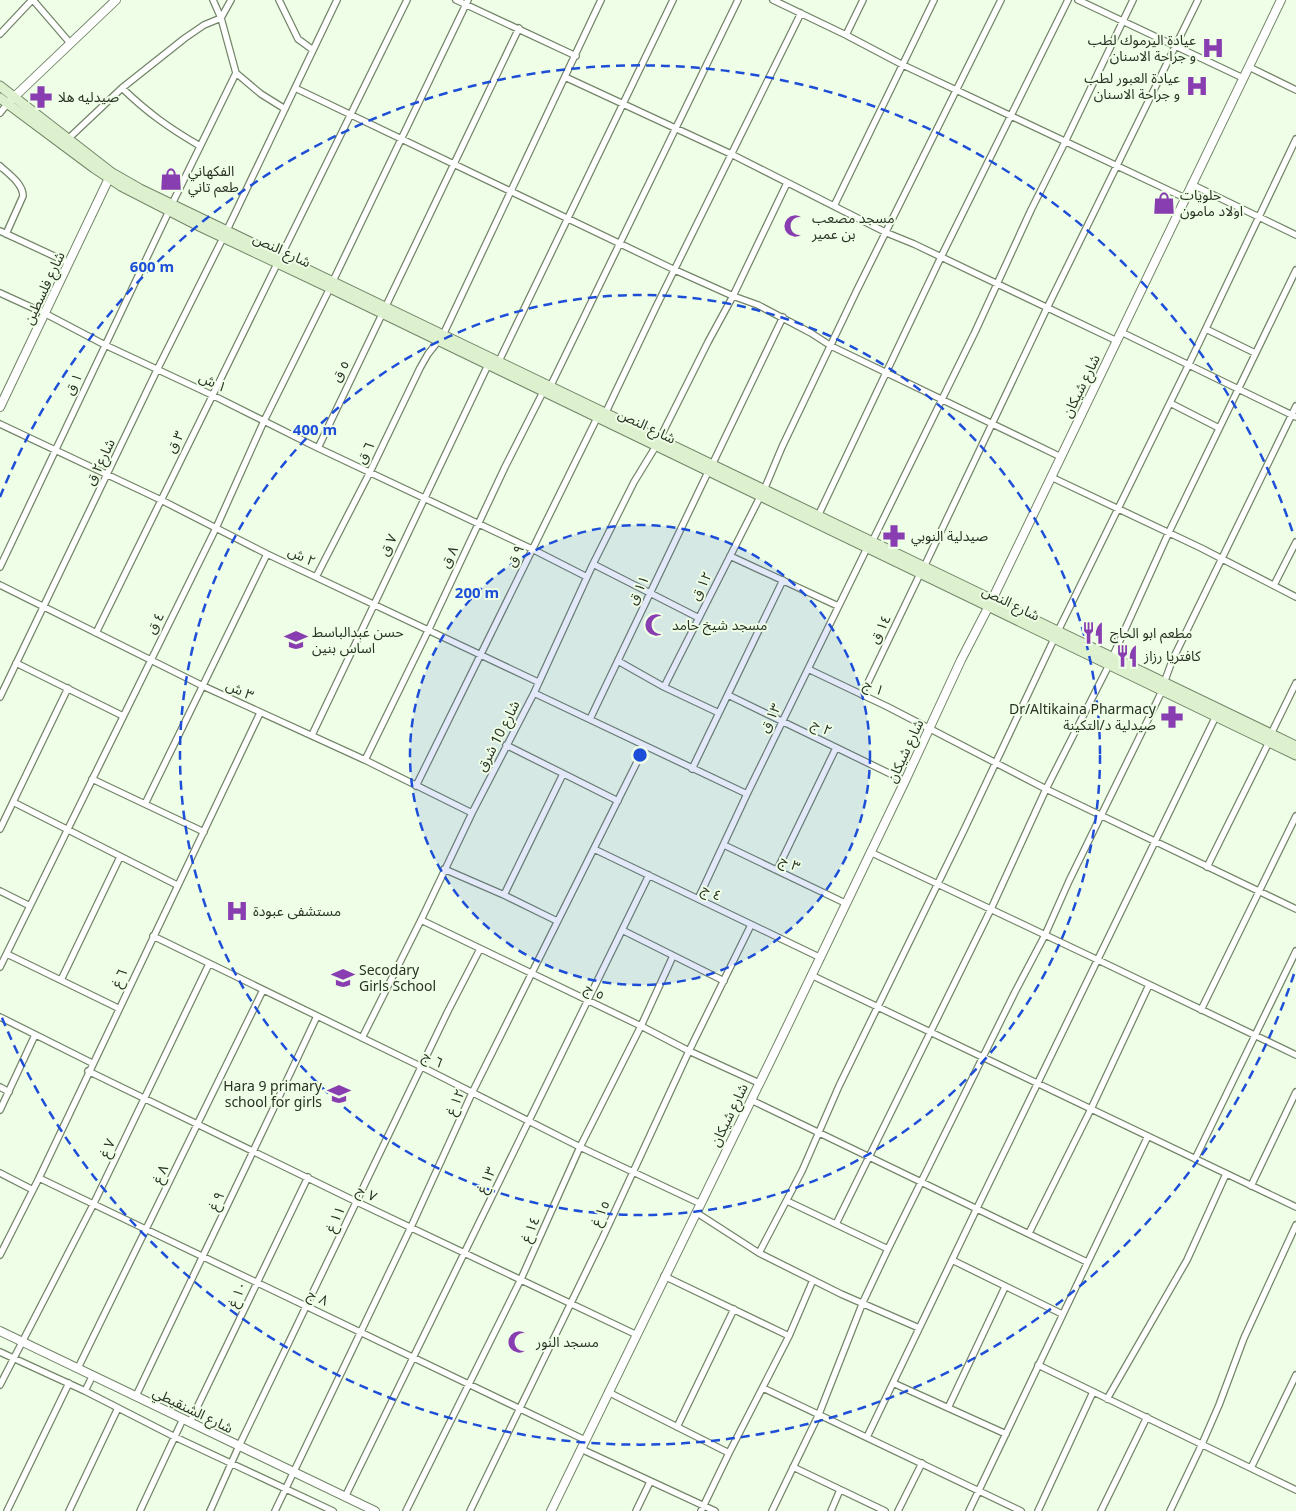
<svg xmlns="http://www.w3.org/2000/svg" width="1296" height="1511" font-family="'Noto Sans','Noto Sans Arabic',sans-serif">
	<rect width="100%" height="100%" fill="#effee6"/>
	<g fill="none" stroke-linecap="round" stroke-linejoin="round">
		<defs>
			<path id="minor" d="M33,0L70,43
				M213,0L221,18L236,73L261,94L285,109
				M279,0L298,39L313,50
				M456,0L576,56
				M773,0L846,35L903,65L1185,198
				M1078,0L1243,78
				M0,34L32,0
				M846,35L863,0
				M1249,67L1296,90
				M565,77L731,154L887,233L914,244L1117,341
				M122,88C148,113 169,128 200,146
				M295,88L675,270L733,296L758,305L811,333L831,346L1061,457
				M0,113L8,103
				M68,139L122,88L185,38L204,25L221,18L231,0
				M0,166C9,174 23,184 23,196L6,234
				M1191,184L1296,235
				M172,204L236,73
				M834,206L934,0
				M227,230L337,0
				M0,231L69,263
				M281,256L407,0
				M333,281L468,0
				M0,293L46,314L105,345L212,395L318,448L532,549L587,577
				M1206,329L1255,353
				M1121,332L1296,417
				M499,361L673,0
				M1170,403L1219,428
				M606,412L655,309L801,13
				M0,424L161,500L267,554L538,682
				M318,448L519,28
				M712,465L783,317
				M1051,477L1201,548L1296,597
				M764,490L782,447L857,290L1001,0
				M818,516L941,257L1068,0
				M872,542L975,332L1031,210L1065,142L1133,0
				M730,556L838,606
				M593,564L699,618
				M0,567L169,211
				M924,567L1047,308L1198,0
				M316,577L370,472L420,368L428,354L443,335L601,0
				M0,585L203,686L365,760L472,813
				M1274,585L1296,542
				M1058,631L1189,364L1296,139
				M96,633L277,264
				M1112,658L1169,532L1296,270
				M618,661L664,687L719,713
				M16,663L123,716
				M808,669L888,707L1046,789L1296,909
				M1164,683L1172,661L1296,406
				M664,687L760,497
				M534,693L747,794
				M728,695L905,781
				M862,695L920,574
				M0,697L157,370L223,238
				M590,719L708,472
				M1271,734L1296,683
				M312,735L488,365
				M506,745L618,801
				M365,760L428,631L505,467L543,392L551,385L738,0
				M692,769L783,580
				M92,779L204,832
				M416,786L597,418
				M13,802L177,885
				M145,804L267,554
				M0,829L68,688
				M724,845L845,903
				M594,849L819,957
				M870,852L1098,960L1296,1055
				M1207,867L1269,742
				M444,869L504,895L557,921
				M777,870L836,748
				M0,891L30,906
				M504,895L563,774
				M698,899L747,794L867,548
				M421,920L641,1026L689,1051L759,1083
				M622,930L724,981
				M153,936L422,1067L580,1147L701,1204
				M7,954L118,1008
				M0,967L216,528L264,421L330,288
				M811,975L1296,1207
				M61,980L120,857
				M1201,1010L1296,816
				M0,1017L92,1063
				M362,1038L421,920L472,813L534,693L593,564L634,482L656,446L708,342L733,296L787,183
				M88,1071L357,1202L637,1335
				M0,1087L9,1092
				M751,1100L1087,1262
				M0,1110L35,1035
				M1195,1159L1296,951
				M0,1173L33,1190
				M39,1178L585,1440
				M1251,1186L1296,1092
				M787,1201L888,1249
				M697,1213L759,1253L841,1294L919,1328
				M836,1224L991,909L1046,789L1109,665
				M1029,1233L1091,1109L1149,985
				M759,1253L802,1171L839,1086L964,830L1054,639
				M0,1255L39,1178L260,713
				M952,1260L1062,1314
				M664,1276L789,1336
				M0,1352L85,1391L175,1437L333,1511
				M1038,1365L1296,1490
				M78,1368L263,990
				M893,1383L1006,1434
				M0,1385L93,1205L209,964
				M763,1388L1021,1511
				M85,1391L93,1375
				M608,1392L729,1453
				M136,1396C196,1269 258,1143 317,1016
				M1107,1399L1187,1260L1226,1174
				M948,1408L1005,1287
				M190,1422L308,1177
				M677,1427L734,1309
				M867,1437L977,1208L1216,716
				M581,1449L715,1511
				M793,1467L885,1511
				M1251,1468L1296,1375
				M345,1497L649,875
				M7,1511L69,1383
				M69,1511L118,1408
				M140,1511L183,1419
				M210,1511L239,1446L448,1011L480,949
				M275,1511L411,1227L472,1093L645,746
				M406,1511L521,1279L580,1147L641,1026L673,956
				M470,1511L603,1237L689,1051L751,925
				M636,1511L650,1482
				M701,1511L729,1453L789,1336L813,1280
				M772,1511L819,1414L863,1302L888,1249L1015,992L1045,935L1069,881L1162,691
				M831,1511L840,1490
				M898,1511L922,1463
				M969,1511L1148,1136
				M1038,1511L1093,1392
				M1101,1511L1147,1417
				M1170,1511L1202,1444L1219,1405L1244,1338L1296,1225"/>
			<path id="tertiary" d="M11,100L116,0
				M0,407L111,174
				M0,1331L375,1511
				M551,1511L782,1037L905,781L961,660L992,600L1281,0"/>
			<path id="secondary" d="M0,86L112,173L140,189L1296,746
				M0,98L94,168L121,186L197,225L330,288L1296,755"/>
		</defs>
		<use href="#minor" stroke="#74856a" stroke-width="8"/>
		<use href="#tertiary" stroke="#74856a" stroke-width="10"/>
		<use href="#secondary" stroke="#74856a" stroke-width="11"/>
		<use href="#minor" stroke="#fff" stroke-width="5.5"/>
		<use href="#tertiary" stroke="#fff" stroke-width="8"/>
		<use href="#secondary" stroke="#ddf1cf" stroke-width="9"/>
	</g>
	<circle cx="640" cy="755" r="230" fill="#1d4ed8" fill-opacity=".12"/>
	<g fill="none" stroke="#1d4ed8" stroke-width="2.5" stroke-dasharray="9 6">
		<circle cx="640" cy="755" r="230"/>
		<circle cx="640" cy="755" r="460"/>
		<path d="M1294 974A690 690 0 0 1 0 1013M0 497A690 690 0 0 1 1294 536"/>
	</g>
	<defs>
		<symbol id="hospital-bare" viewBox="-9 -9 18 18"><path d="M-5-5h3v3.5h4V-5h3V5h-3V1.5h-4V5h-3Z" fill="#883eb0" stroke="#effee6" stroke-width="2.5" paint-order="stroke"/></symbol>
		<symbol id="pharmacy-bare" viewBox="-9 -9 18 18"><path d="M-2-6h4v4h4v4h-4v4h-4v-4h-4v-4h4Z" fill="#883eb0" stroke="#effee6" stroke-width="2.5" paint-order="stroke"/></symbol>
		<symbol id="shop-bare" viewBox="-9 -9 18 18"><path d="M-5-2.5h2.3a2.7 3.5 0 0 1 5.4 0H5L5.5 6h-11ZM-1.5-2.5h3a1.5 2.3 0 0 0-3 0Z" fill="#883eb0" stroke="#effee6" stroke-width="2.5" paint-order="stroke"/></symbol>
		<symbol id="mosque-bare" viewBox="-9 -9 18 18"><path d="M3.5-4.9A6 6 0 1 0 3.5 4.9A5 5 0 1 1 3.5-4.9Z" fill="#883eb0" stroke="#effee6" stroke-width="2.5" paint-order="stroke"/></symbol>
		<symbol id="restaurant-bare" viewBox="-9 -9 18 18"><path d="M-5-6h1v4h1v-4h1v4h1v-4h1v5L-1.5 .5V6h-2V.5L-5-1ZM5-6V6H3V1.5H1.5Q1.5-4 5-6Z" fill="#883eb0" stroke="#effee6" stroke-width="2.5" paint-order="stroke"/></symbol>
		<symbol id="school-bare" viewBox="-9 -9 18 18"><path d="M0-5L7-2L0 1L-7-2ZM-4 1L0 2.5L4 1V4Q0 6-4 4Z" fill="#883eb0" stroke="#effee6" stroke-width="2.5" paint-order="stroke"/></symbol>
	</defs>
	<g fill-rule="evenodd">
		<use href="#hospital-bare" x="1197" y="32" width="32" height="32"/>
		<use href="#hospital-bare" x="1181" y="70" width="32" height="32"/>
		<use href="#pharmacy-bare" x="25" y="81" width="32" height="32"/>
		<use href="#shop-bare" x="155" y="163" width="32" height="32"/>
		<use href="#shop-bare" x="1148" y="187" width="32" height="32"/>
		<use href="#mosque-bare" x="779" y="210" width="32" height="32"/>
		<use href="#pharmacy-bare" x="878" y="520" width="32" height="32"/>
		<use href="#mosque-bare" x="640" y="609" width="32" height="32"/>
		<use href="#restaurant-bare" x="1077" y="617" width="32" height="32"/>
		<use href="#school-bare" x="280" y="624" width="32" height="32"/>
		<use href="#restaurant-bare" x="1111" y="640" width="32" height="32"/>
		<use href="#pharmacy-bare" x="1156" y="701" width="32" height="32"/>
		<use href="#hospital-bare" x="221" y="895" width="32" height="32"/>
		<use href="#school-bare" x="327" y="962" width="32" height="32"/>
		<use href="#school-bare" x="323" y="1078" width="32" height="32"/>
		<use href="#mosque-bare" x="503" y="1326" width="32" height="32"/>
	</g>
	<g text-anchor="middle" stroke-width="4" stroke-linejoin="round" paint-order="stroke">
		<g font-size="14" fill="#293125" stroke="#effee6" text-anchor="start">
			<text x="1196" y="45" text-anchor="end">عيادة اليرموك لطب<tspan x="1196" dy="16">و جراحة الاسنان</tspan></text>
			<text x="1180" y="83" text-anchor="end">عيادة العبور لطب<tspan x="1180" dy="16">و جراحة الاسنان</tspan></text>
			<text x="58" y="102">صيدليه هلا</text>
			<text x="188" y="176">الفكهاني<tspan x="188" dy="16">طعم تاني</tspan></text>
			<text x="1180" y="200">حلويات<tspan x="1180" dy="16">اولاد مامون</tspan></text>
			<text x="812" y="223">مسجد مصعب<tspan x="812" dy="16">بن عمير</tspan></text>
			<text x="911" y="541">صيدلية النوبي</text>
			<text x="672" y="630">مسجد شيخ حامد</text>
			<text x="312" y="637">حسن عبدالباسط<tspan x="312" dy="16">اساس بنين</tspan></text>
			<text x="1110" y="638">مطعم ابو الحاج</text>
			<text x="1144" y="661">كافتريا رزاز</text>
			<text x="1156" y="714" text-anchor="end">Dr/Altikaina Pharmacy<tspan x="1156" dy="16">صيدلية د/التكينة</tspan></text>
			<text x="253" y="916">مستشفى عبودة</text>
			<text x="359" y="975">Secodary<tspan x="359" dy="16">Girls School</tspan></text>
			<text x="322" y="1091" text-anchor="end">Hara 9 primary<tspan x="322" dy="16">school for girls</tspan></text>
			<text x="536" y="1347">مسجد النور</text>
		</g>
		<g font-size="14" fill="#293125" stroke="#effee6">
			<text transform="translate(282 250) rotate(25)" y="5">شارع النص</text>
			<text transform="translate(44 288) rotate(-65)" y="5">شارع فلسطين</text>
			<text transform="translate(340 371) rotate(-64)" y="5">٥ ق</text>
			<text transform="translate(213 382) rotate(25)" y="5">١ ش</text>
			<text transform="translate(73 384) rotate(-65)" y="5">١ ق</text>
			<text transform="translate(1081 386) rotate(-64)" y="5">شارع شيكان</text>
			<text transform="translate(647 426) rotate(26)" y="5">شارع النص</text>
			<text transform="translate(175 442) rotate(-64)" y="5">٣ ق</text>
			<text transform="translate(365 453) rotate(-64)" y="5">٦ ق</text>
			<text transform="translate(100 462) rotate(-64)" y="5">شارع٢ ق</text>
			<text transform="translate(388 545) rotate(-65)" y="5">٧ ق</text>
			<text transform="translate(302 556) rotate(25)" y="5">٢ ش</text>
			<text transform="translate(515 556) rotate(-64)" y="5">٩ ق</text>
			<text transform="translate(449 557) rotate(-65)" y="5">٨ ق</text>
			<text transform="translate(701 586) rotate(-63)" y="5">١٢ ق</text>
			<text transform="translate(638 590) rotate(-64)" y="5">١١ ق</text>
			<text transform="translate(1011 603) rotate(26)" y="5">شارع النص</text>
			<text transform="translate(155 623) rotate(-64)" y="5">٤ ق</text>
			<text transform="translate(880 629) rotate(-64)" y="5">١٤ ق</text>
			<text transform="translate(874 687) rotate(25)" y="5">١ ج</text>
			<text transform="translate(240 690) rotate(25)" y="5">٣ ش</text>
			<text transform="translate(770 718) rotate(-64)" y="5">١٣ ق</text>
			<text transform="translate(822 727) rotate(27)" y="5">٢ ج</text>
			<text transform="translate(498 736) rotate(-63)" y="5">شارع 10 شرق</text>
			<text transform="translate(905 751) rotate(-65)" y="5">شارع شيكان</text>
			<text transform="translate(790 863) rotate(25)" y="5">٣ ج</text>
			<text transform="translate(712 892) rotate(26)" y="5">٤ ج</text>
			<text transform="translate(119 978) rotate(-64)" y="5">٦ غ</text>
			<text transform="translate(595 991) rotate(26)" y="5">٥ ج</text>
			<text transform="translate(433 1059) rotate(27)" y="5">٦ ج</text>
			<text transform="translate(455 1102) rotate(-65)" y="5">١٢ غ</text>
			<text transform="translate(729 1115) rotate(-64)" y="5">شارع شيكان</text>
			<text transform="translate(107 1148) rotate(-64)" y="5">٧ غ</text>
			<text transform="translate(160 1174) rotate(-64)" y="5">٨ غ</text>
			<text transform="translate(486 1180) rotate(-64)" y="5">١٣ غ</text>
			<text transform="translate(367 1193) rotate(26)" y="5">٧ ج</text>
			<text transform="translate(216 1201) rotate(-63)" y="5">٩ غ</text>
			<text transform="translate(600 1213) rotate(-66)" y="5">١٥ غ</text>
			<text transform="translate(335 1219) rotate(-64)" y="5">١١ غ</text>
			<text transform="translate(530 1229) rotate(-66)" y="5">١٤ غ</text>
			<text transform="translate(237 1294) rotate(-65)" y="5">١٠ غ</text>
			<text transform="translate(318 1297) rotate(25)" y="5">٨ ج</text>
			<text transform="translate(193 1410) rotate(26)" y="5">شارع الشنقيطي</text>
		</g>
	</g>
	<circle cx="640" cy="755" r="8" fill="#1d4ed8" stroke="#effee6" stroke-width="2.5"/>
	<g font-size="15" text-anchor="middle" font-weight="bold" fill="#1d4ed8" stroke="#effee6" stroke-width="4" stroke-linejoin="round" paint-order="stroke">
		<text x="152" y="272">600 m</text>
		<text x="315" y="435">400 m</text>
		<text x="477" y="598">200 m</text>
	</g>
</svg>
